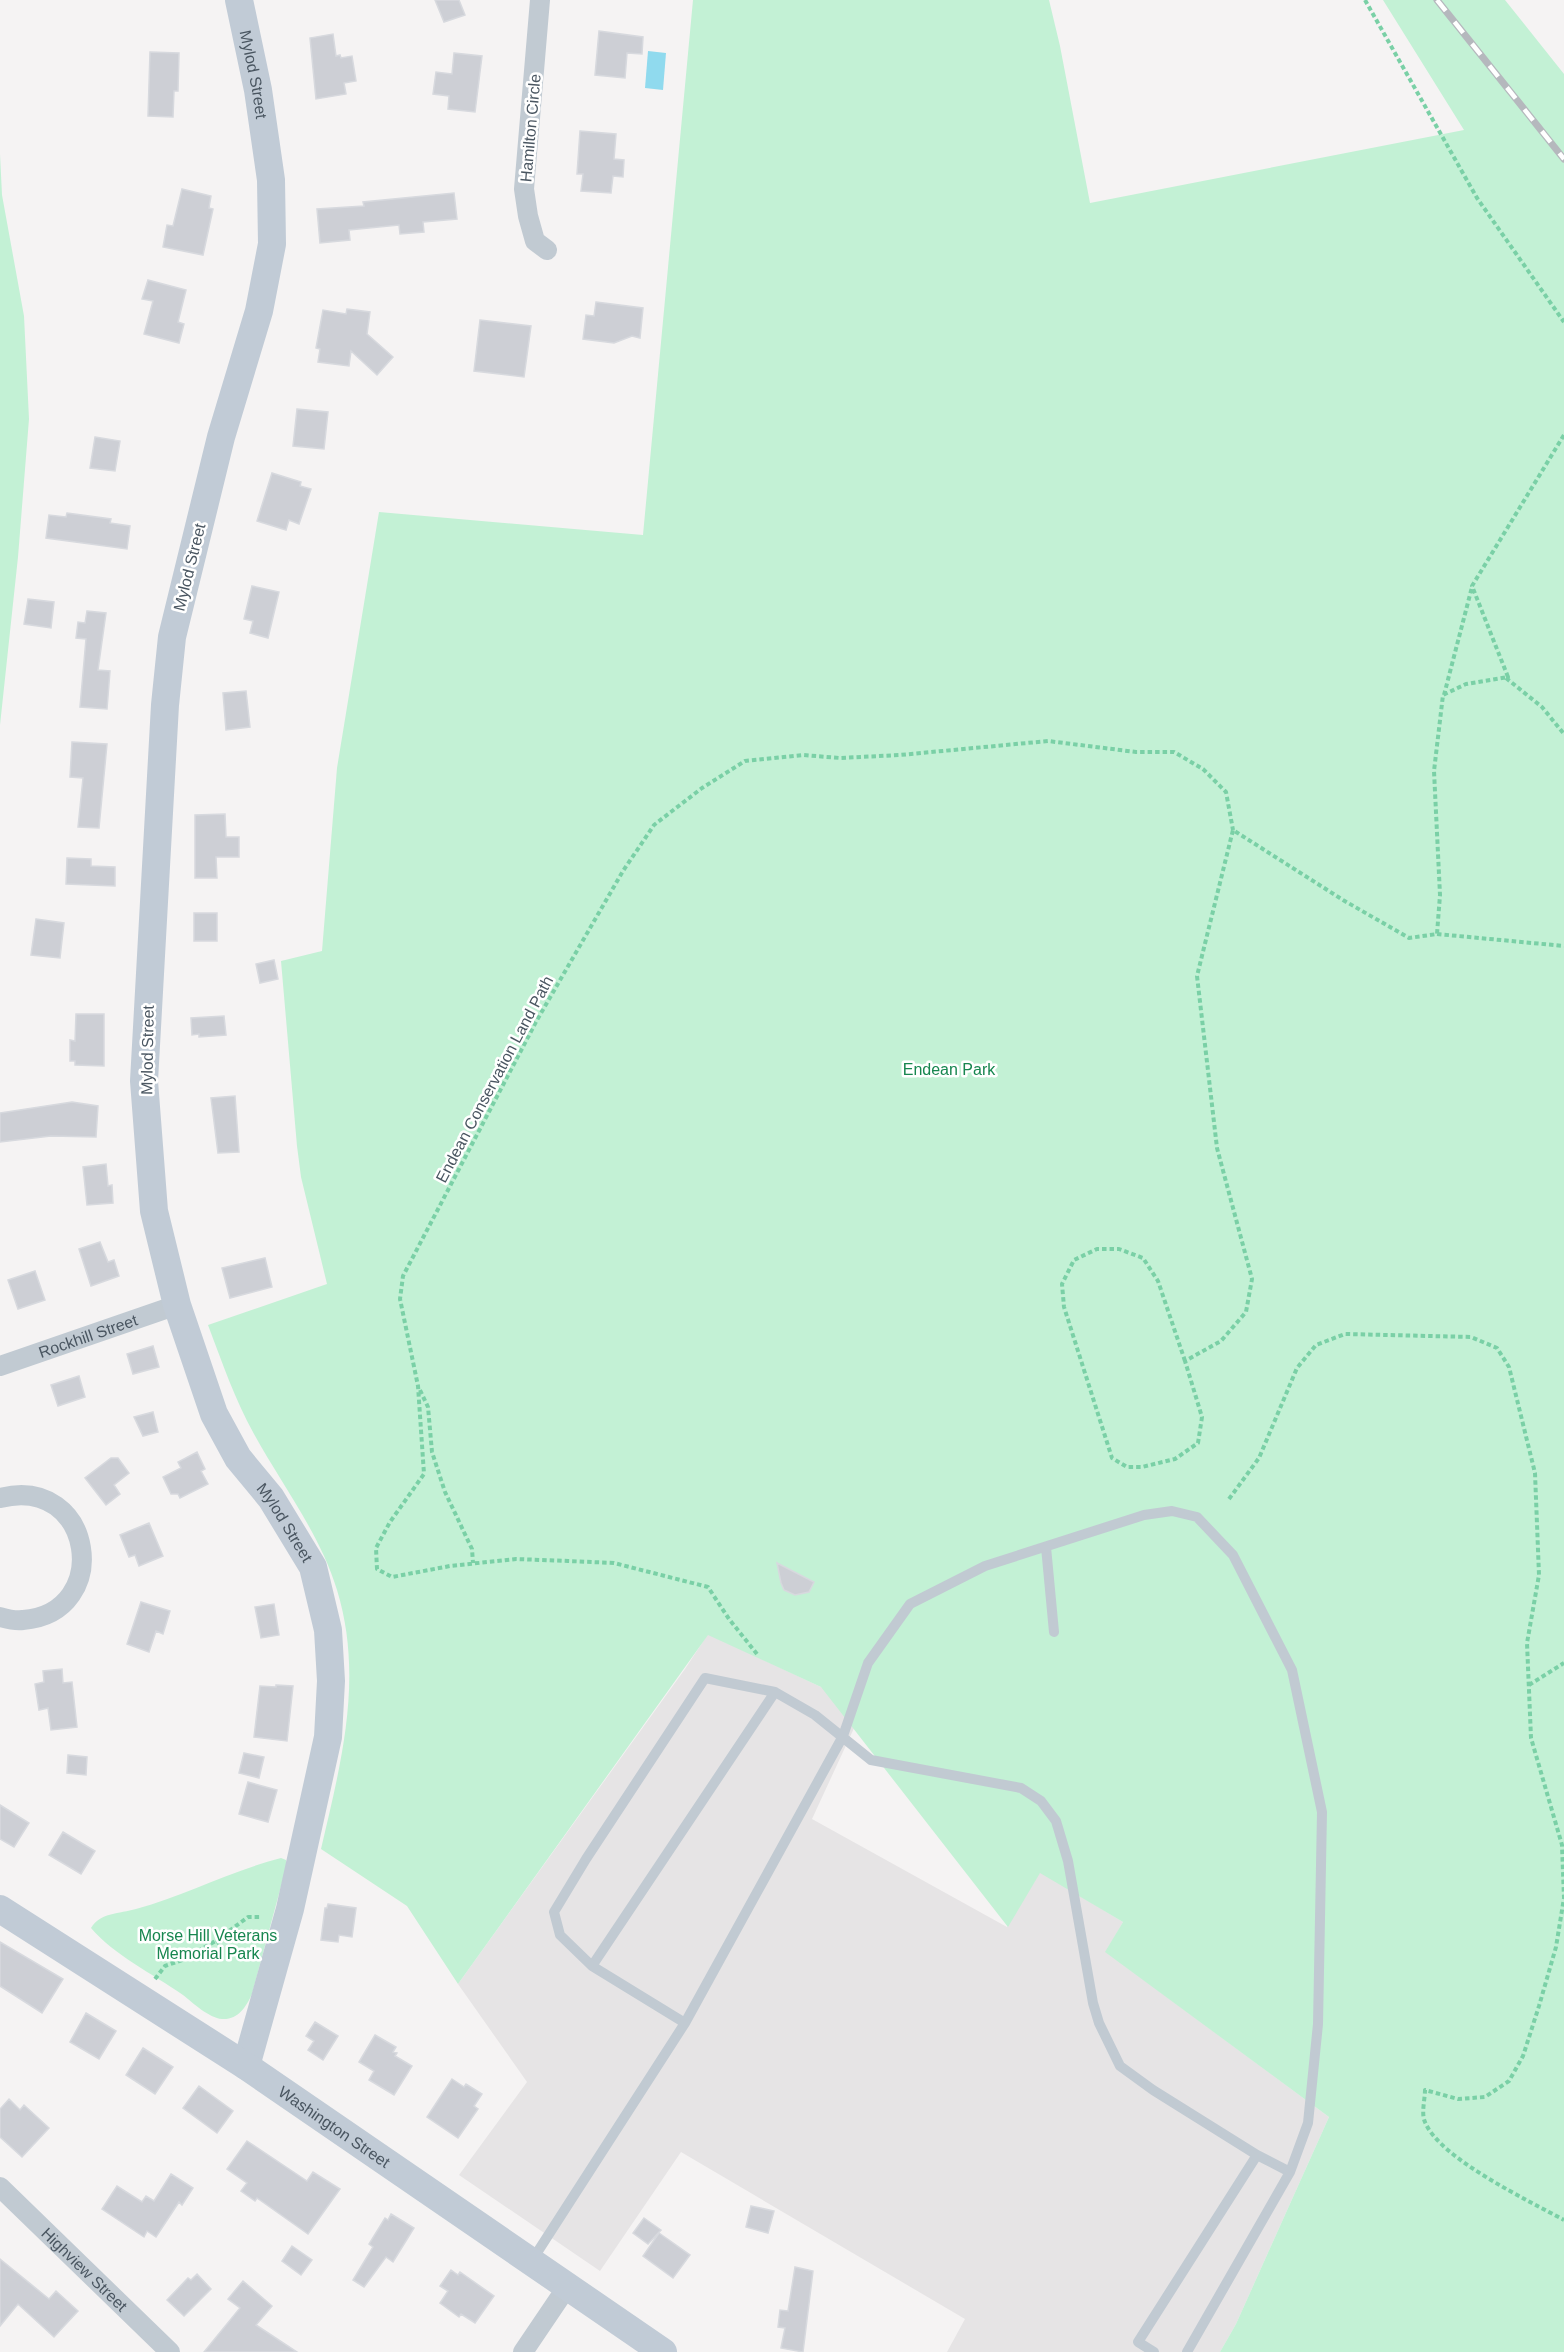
<svg xmlns="http://www.w3.org/2000/svg" width="1564" height="2352" font-family="Helvetica,sans-serif">
	<rect width="100%" height="100%" fill="#f5f3f3"/>
	<path fill="#e6e4e5" d="M708,1634L821,1687L861,1713L812,1819L1007,1927L1040,1872L1072,1891L1123,1922L1106,1952L1329,2117L1236,2324L1220,2352H947L965,2319L681,2152L600,2271L459,2175L527,2082L458,1984L685,1669Z"/>
	<path fill="#c3f1d5" d="M693,0H1049L1060,46L1090,203L1464,130L1383,0H1505L1564,74V2352H1220L1236,2324L1329,2117L1105,1952L1123,1922L1040,1873L1008,1927L821,1687L708,1635L458,1984L407,1906L321,1849C341,1763 364,1678 337,1590C320,1534 282,1485 254,1434C235,1400 222,1362 208,1325L327,1284L301,1177L297,1146L281,961L322,951L337,768L379,512L643,535Z
		M0,154L2,195L24,316L29,419L18,557L0,725Z
		M281,1858L286,1860L287,1864L252,1994C246,2007 238,2020 222,2019C209,2018 193,2003 183,1995C153,1974 114,1955 91,1928C101,1912 119,1914 136,1909C186,1895 231,1871 281,1858Z"/>
	<path fill="#90daee" d="M648,51L666,53L663,90L645,88Z"/>
	<path fill="#cdcfd5" stroke="#d7d9de" stroke-width="1.5" d="M435,0H459L465,15L444,22Z
		M599,31L643,37L642,54L627,53L625,78L595,75Z
		M333,34L336,56L340,55L341,58L352,56L356,81L344,83L346,94L316,99L310,38Z
		M150,52L179,53L178,91H174L173,117L148,116Z
		M454,53L482,56L475,112L448,109L449,96L433,94L436,72L452,74Z
		M580,131L616,134L614,159L624,160L623,177L613,176L611,193L581,191L583,174H577Z
		M182,189L211,196L209,208L213,209L203,255L163,247L167,225L173,226Z
		M454,193L457,219L423,222L424,232L400,234L399,225L349,230L350,240L320,243L317,209L364,206L363,202Z
		M148,280L186,290L178,322L184,324L179,343L144,334L153,301L142,299Z
		M596,302L643,308L640,338L632,336L614,343L583,339L586,315L594,316Z
		M347,309L370,312L367,334L393,357L377,375L351,351L349,366L318,362L320,349L316,348L323,310L346,314Z
		M480,320L531,326L524,377L474,371Z
		M297,409L328,412L324,449L293,446Z
		M95,437L120,441L115,471L90,468Z
		M272,473L301,482L300,486L311,489L299,524L289,520L286,530L257,521Z
		M67,513L111,519L110,523L130,526L127,549L46,538L49,515L66,517Z
		M252,586L279,592L268,638L250,633L253,621L244,619Z
		M28,599L54,602L51,628L24,624Z
		M87,611L106,613L98,670L110,671L107,709L80,707L86,639L76,638L78,622L85,623Z
		M246,691L250,727L226,730L223,693Z
		M72,742L107,744L99,828L78,827L83,778L70,777Z
		M225,814L226,837H239V857H216L217,878H195V815Z
		M67,858L91,859V866L115,867V886L66,884Z
		M194,913H217V941H194Z
		M36,919L64,923L60,958L31,955Z
		M274,960L278,979L260,983L256,964Z
		M76,1014H104V1066L75,1065V1061H70V1040L75,1041Z
		M224,1016L226,1035L199,1037V1034L192,1035L191,1018Z
		M235,1096L239,1152L218,1153L211,1098Z
		M72,1102L98,1106L96,1137L51,1136L0,1142V1113Z
		M106,1164L108,1186L112,1185L113,1203L87,1205L83,1167Z
		M100,1242L108,1262L114,1260L119,1276L91,1286L79,1249Z
		M265,1258L272,1287L230,1298L222,1268Z
		M35,1271L45,1300L18,1309L8,1280Z
		M153,1346L159,1367L133,1374L127,1354Z
		M79,1376L85,1397L58,1406L51,1385Z
		M153,1412L158,1432L143,1436L134,1417Z
		M197,1452L205,1469L201,1471L208,1484L180,1498L178,1494H171L163,1477L181,1468L178,1462Z
		M111,1458H118L129,1473L114,1485L120,1494L106,1505L85,1478Z
		M149,1523L163,1556L139,1566L135,1555L129,1557L120,1535Z
		M777,1563L814,1582L809,1592L795,1595L784,1590L781,1583Z
		M141,1602L170,1611L163,1634L156,1631L149,1652L127,1644Z
		M274,1604L279,1635L261,1638L255,1607Z
		M62,1669L63,1683L72,1682L77,1727L51,1730L48,1708L39,1710L35,1684L44,1682L43,1671Z
		M276,1685L293,1686L287,1741L254,1737L260,1686L276,1687Z
		M244,1753L264,1757L259,1778L239,1773Z
		M68,1755L87,1757L86,1775L67,1773Z
		M248,1782L277,1790L268,1822L239,1814Z
		M0,1805L29,1823L14,1847L0,1839Z
		M63,1832L95,1851L81,1874L49,1855Z
		M328,1904L356,1908L352,1937L339,1935L338,1942L321,1940L325,1908H327Z
		M0,1942L63,1979L42,2013L0,1986Z
		M86,2013L116,2031L99,2059L70,2042Z
		M315,2022L338,2036L323,2060L308,2050L314,2041L306,2036Z
		M375,2035L396,2047L393,2052L397,2053L395,2056L412,2066L394,2095L369,2080L374,2071L359,2062Z
		M143,2048L173,2067L155,2094L126,2075Z
		M452,2079L464,2087L466,2084L482,2094L474,2106L478,2109L458,2138L427,2117Z
		M199,2086L233,2111L217,2133L183,2108Z
		M9,2099L20,2110L24,2105L49,2128L22,2157L0,2137V2109Z
		M247,2141L307,2181L313,2172L340,2189L308,2234L257,2198L255,2201L241,2191L247,2183L227,2169Z
		M171,2174L193,2188L182,2205L179,2202L156,2237L147,2231L144,2237L102,2209L117,2186L142,2202L146,2196L154,2201Z
		M751,2206L774,2211L768,2233L746,2227Z
		M391,2214L414,2228L393,2262L386,2257L364,2287L353,2280L373,2247L369,2244L385,2218L388,2220Z
		M644,2218L661,2230L648,2244L633,2233Z
		M659,2233L690,2255L673,2278L643,2256Z
		M292,2246L312,2260L301,2275L282,2261Z
		M0,2259L49,2299L56,2291L78,2311L54,2337L18,2304L0,2326Z
		M795,2267L813,2271L803,2352L781,2348L785,2328L778,2327L780,2310L788,2311Z
		M451,2270L458,2275L460,2272L494,2296L475,2323L461,2314L459,2317L440,2303L448,2291L440,2286Z
		M197,2274L211,2289L184,2316L167,2300L188,2278L191,2280Z
		M243,2281L272,2306L256,2325L297,2352H204L240,2308L228,2299Z"/>
	<g fill="none" stroke-linecap="round" stroke-linejoin="round">
		<path stroke="#7ad0a6" stroke-width="4" stroke-dasharray="4.5 3" stroke-linecap="butt" d="M1365,0L1477,198L1564,322
			M1506,678L1542,707L1564,734
			M1444,695L1472,587
			M1437,934L1564,946
			M1185,1361L1158,1281L1143,1258L1119,1249H1097L1074,1260L1062,1284L1064,1307L1112,1458L1127,1467H1142L1175,1459L1198,1443L1202,1417L1185,1361L1221,1341L1246,1312L1252,1279L1217,1148L1197,976L1233,830L1343,900L1409,938L1437,934L1440,895L1434,771L1443,695L1466,684L1508,677L1472,586L1564,435
			M420,1390L428,1407L432,1452L445,1492L472,1549L473,1563
			M1229,1499L1259,1458L1297,1368L1316,1345L1345,1334L1471,1337L1497,1348L1509,1367L1535,1473L1539,1575L1527,1643L1531,1738L1562,1845L1564,1898L1556,1947L1539,2006L1523,2056L1509,2081L1485,2097L1458,2099L1425,2090C1425,2099 1421,2114 1425,2122C1439,2158 1529,2201 1564,2220
			M757,1654L729,1619L708,1587L614,1563L568,1561L516,1559L450,1566L392,1577L377,1569L376,1548L390,1522L424,1474L418,1386L400,1299L403,1276L537,1020L623,871L654,825L702,788L745,761L803,755L840,758L900,755L1048,741L1136,752H1174L1203,769L1226,792L1233,830
			M1529,1685L1564,1663
			M217,1940L222,1949
			M155,1979L165,1966L185,1959L217,1940L248,1917H262"/>
		<path stroke="#c1cad2" stroke-width="10" d="M1046,1547L1054,1632
			M592,1966L560,1935L554,1912L586,1859L705,1678L775,1692
			M685,2023L592,1966L775,1692L815,1715L871,1760L1021,1788L1041,1801L1056,1821L1068,1861L1093,2003L1099,2023L1120,2066L1153,2090L1257,2155L1290,2172
			M531,2262L685,2023L843,1736L868,1663L910,1604L985,1566L1144,1515L1172,1511L1197,1517L1233,1555L1292,1670L1322,1812L1318,2024L1308,2123L1290,2172L1187,2352
			M1154,2352L1138,2342L1257,2155"/>
		<g stroke="#c1cad2" stroke-width="20">
			<path d="M540,0L524,189L528,216L535,241L547,250"/>
			<path id="s1" d="M0,1366L177,1305"/>
			<path d="M0,1498C94,1474 114,1613 23,1620C15,1621 7,1619 0,1617"/>
			<path id="s2" d="M0,2187L170,2352"/>
			<path d="M523,2352L567,2287"/>
		</g>
		<g stroke="#c1cbd6" stroke-width="28">
			<path id="s3" d="M239,0L258,90L271,180L272,244L259,311L221,437L172,637L165,705L144,1081L154,1211L177,1305L214,1414L238,1458L271,1498L313,1567L328,1630L331,1681L328,1737L290,1909L246,2066"/>
			<path id="s4" d="M0,1909L246,2066L663,2352"/>
		</g>
		<defs>
			<path id="rail" d="M1437,0L1564,159"/>
		</defs>
		<use href="#rail" stroke="#b5b8bd" stroke-width="7"/>
		<use href="#rail" stroke="#fff" stroke-width="4.5" stroke-dasharray="14" stroke-linecap="butt"/>
	</g>
	<g text-anchor="middle" stroke-width="5" stroke-linejoin="round" paint-order="stroke">
		<g font-size="16" fill="#4a5661" stroke="#fff">
			<text dy="6" stroke="none"><textPath href="#s3" startOffset="76">Mylod Street</textPath></text>
			<text transform="translate(530 128) rotate(-85)" y="6">Hamilton Circle</text>
			<text transform="translate(189 567) rotate(-76)" y="6">Mylod Street</text>
			<text transform="translate(147 1050) rotate(-89)" y="6">Mylod Street</text>
			<text transform="translate(494 1079) rotate(-62)" y="6">Endean Conservation Land Path</text>
			<text dy="6" stroke="none"><textPath href="#s1" startOffset="93">Rockhill Street</textPath></text>
			<text dy="6" stroke="none"><textPath href="#s3" startOffset="1570">Mylod Street</textPath></text>
			<text dy="6" stroke="none"><textPath href="#s4" startOffset="399">Washington Street</textPath></text>
			<text dy="6" stroke="none"><textPath href="#s2" startOffset="118">Highview Street</textPath></text>
		</g>
		<g font-size="16" fill="#17864f" stroke="#fff">
			<text x="949" y="1075">Endean Park</text>
			<text x="208" y="1941">Morse Hill Veterans<tspan x="208" dy="18">Memorial Park</tspan></text>
		</g>
	</g>
</svg>
